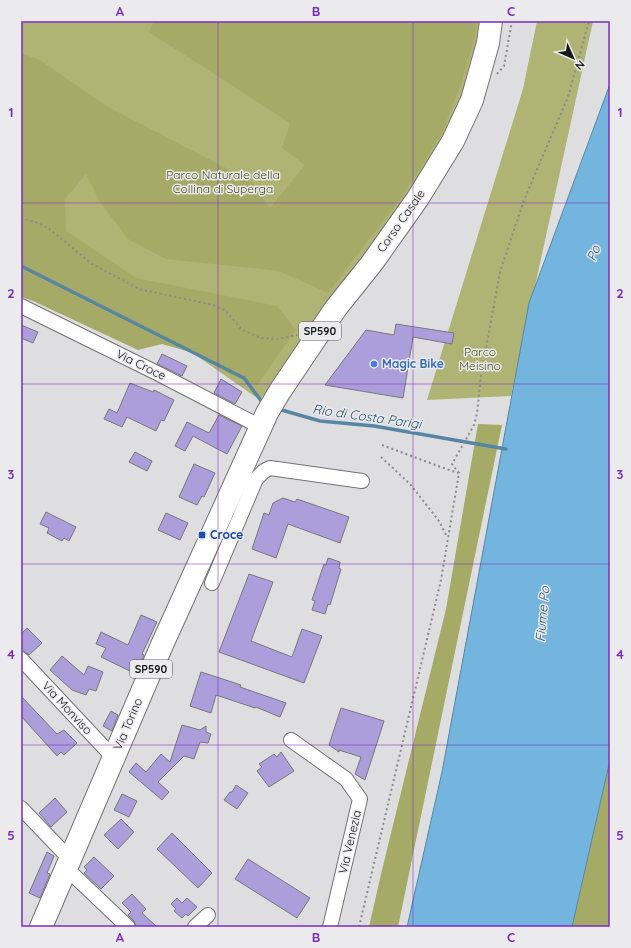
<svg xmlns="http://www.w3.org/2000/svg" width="631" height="948" font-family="Quicksand,sans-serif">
	<rect width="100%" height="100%" fill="#dedee1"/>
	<path fill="#afb373" d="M21,21H486L483,41L445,143L327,310L260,400L157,328L21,265Z
		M537,21H593L511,396L427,400L523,89Z"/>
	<path fill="#a6aa67" d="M154,21H477L475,36L462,81L442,133L404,194L328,293L279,271L166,259L128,239L100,202L86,174L65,199L66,231L136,278L277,306L296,330L257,385L229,374L204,356L162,344L138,350L33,301L21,297V53L40,60L108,107L251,181L270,208L305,165L282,148L290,123L149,32Z
		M478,424L502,425L398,927H369L381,874L446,609Z
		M610,760V927H572Z"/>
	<path fill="#73b5de" stroke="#5786a3" d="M610,84V760L572,927H407L442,772L529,303Z"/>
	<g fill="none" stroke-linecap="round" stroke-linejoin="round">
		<path stroke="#5786a3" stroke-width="3.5" d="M21,266L244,378L262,402L266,403
			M278,409L320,421L374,426L506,449"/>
	</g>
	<path fill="#ac9edb" stroke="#78777a" d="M396,324L454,333L452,344L413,337L403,398L325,385L366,330L394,335Z
		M21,325L38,332L33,343L21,338Z
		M162,354L187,366L182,376L157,364Z
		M221,379L242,392L235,404L214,393Z
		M130,383L153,392L154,390L174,400L164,421L161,420L156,431L127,417L122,427L104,419L109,409L117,413Z
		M219,415L242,426L227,454L193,436L185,451L175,446L187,422L209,433Z
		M135,452L152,461L147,471L129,462Z
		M194,464L215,473L204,497L202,496L197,505L179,497Z
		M283,498L295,502L297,499L349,517L340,543L288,524L276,558L252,549L264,513L269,515L273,503Z
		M46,512L76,527L69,541L64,538L62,541L47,533L49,528L40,524Z
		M166,513L188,523L180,540L158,530Z
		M328,558L340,562L339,568L341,569L330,605L328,604L325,614L312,610L315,601L312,600L324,564L326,565Z
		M249,574L273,582L251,641L292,657L302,629L322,636L304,683L219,652Z
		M141,615L157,622L142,654L144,655L136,674L101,657L106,648L96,644L101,632L128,645Z
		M27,628L42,643L29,655L24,651H21V634Z
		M62,656L84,675L88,666L103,672L96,691L89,689L86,695L72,690L50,670Z
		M201,672L241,685L240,687L286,703L280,717L256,707L255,708L216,695L211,713L190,706Z
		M21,696L57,734L64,730L77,743L64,755L61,752L57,756L21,716Z
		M341,708L384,721L365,780L355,774L361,757L339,750V752L329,745Z
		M111,711L118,715L112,731L103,726Z
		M182,725L200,730L206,726V732L211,734L208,743L200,742L194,759L184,756L158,782L169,792L162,800L129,772L136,763L146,772L161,754L170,762Z
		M281,752L294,771L269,787L257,771L262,767L259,764L274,754L277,757Z
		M236,785L248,793L237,809L224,800L230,792H232Z
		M122,794L137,801L129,817L114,810Z
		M55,798L67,812L51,827L39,813Z
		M121,819L134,832L118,849L104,835Z
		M172,833L212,873L198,888L157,849Z
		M47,852L54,856L47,873L50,874L40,898L29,893Z
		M94,857L114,876L101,889L84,873L87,870L84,867Z
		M248,859L310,898L297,918L235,879Z
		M132,894L146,909L142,913L157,927H136L134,921L128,915L131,912L122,903Z
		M177,898L182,903L187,898L197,907L188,916L186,914L182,918L174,911L176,909L171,904Z"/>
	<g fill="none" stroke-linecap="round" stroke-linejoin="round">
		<defs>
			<path id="street" d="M21,306L157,373L261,427
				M212,583L256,479L264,471L270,468L362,481
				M21,659L113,757
				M291,740L346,779L360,799L330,927
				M21,808L70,859
				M66,868L128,927
				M195,927L208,915"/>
			<path id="primary" d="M41,927L162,645L267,413L280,391L317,336L336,308L372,263L418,198L453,141L472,100L488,43L491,21"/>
		</defs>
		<use href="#street" stroke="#727274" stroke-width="16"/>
		<use href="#primary" stroke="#727274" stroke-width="24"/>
		<path stroke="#8a8a8c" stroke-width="2" stroke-dasharray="2 3" stroke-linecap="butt" d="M497,74L504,66L512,21
			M21,218L35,222L48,228L92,264L139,289L213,305L225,310L242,330L261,338L277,339L297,335
			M382,445L438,466L458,473
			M381,457L410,484L439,521L447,537
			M359,927L441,580L459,473L452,464L474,425L477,414L481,376L500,272L524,200L568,97L589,21"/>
		<use href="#street" stroke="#fff" stroke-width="14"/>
		<use href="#primary" stroke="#fff" stroke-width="22"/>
	</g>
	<path fill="none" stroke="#7b2cbf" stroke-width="1" stroke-opacity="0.55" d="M218,21V927M413,21V927M21,203H610M21,384H610M21,564H610M21,745H610"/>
	<circle fill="#3f7fe0" stroke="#ebebee" stroke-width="1.5" cx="374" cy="364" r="4"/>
	<rect fill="#1a4fb4" stroke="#ebebee" stroke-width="1.5" x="198" y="531" width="8" height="8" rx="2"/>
	<g text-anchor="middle" stroke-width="3" stroke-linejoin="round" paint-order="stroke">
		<g fill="#ebebee" stroke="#575758" stroke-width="1">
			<rect x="299" y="322" width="42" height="18" rx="3"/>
			<rect x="130" y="660" width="42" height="18" rx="3"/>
		</g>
		<g font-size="11" font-weight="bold" fill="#171718">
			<text x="320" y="335">SP590</text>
			<text x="151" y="673">SP590</text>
		</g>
		<g font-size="12" fill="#464815" stroke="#ebebee">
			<text x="223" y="179">Parco Naturale della<tspan x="223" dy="14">Collina di Superga</tspan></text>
			<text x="480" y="356">Parco<tspan x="480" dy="14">Meisino</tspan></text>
		</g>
		<g font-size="12" fill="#171718" stroke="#ebebee">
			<text transform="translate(401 221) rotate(-55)" y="4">Corso Casale</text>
			<text transform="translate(141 365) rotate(26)" y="4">Via Croce</text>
			<text transform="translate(67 708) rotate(47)" y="4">Via Monviso</text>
			<text transform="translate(128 724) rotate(-67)" y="4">Via Torino</text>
			<text transform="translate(350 842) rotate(-77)" y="4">Via Venezia</text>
		</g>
		<g font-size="12" font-weight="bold" fill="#366cbe" stroke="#ebebee" text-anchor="start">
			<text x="382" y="368">Magic Bike</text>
		</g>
		<g font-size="12" font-weight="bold" fill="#164399" stroke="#ebebee" text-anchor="start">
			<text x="210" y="539">Croce</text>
		</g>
		<g font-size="13" font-style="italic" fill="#20526f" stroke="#ebebee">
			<text transform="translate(593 253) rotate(-69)" y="5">Po</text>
			<text transform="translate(367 416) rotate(8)" y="5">Rio di Costa Parigi</text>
			<text transform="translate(542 614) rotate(-85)" y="5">Fiume Po</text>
		</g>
	</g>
	<rect width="631" height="948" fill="none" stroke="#ebebee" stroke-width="44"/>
	<g transform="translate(573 58) rotate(135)" stroke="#ebebee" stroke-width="3" paint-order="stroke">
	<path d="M0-3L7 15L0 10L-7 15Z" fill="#171718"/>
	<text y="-6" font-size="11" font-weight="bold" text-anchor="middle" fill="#171718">N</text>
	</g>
	<rect x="22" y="22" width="587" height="904" fill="none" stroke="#7b2cbf" stroke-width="1.5"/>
	<g font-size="13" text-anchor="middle" font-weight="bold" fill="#7b2cbf">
		<text x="120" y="16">A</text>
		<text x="316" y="16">B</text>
		<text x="511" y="16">C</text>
		<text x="11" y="117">1</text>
		<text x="620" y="117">1</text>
		<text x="11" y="298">2</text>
		<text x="620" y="298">2</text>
		<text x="11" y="479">3</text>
		<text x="620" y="479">3</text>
		<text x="11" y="659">4</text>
		<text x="620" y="659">4</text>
		<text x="11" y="840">5</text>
		<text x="620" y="840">5</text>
		<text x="120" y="942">A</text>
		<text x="316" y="942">B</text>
		<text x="511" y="942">C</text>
	</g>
</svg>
